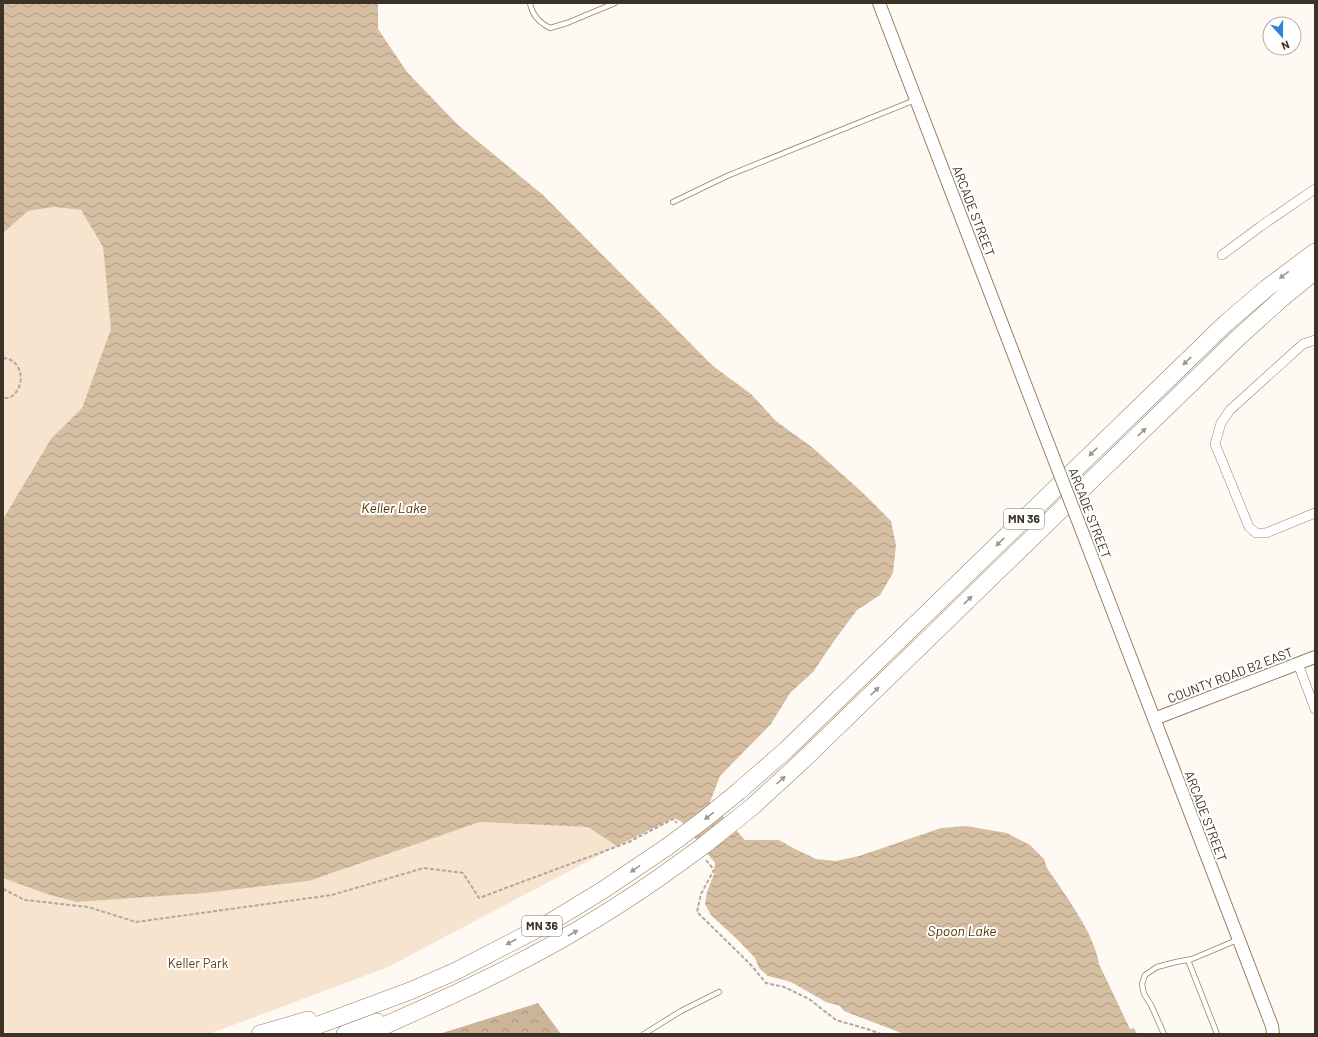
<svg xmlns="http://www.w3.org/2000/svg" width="1318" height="1037" font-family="Barlow,sans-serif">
	<defs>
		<pattern id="forest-crowns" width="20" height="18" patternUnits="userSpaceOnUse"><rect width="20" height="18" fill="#cbb498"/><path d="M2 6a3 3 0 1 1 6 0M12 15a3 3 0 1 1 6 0" fill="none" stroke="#a6937c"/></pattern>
		<pattern id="water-waves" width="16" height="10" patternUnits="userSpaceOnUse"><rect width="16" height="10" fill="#d6bea2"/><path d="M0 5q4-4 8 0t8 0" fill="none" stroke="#af9b84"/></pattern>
	</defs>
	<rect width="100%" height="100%" fill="#fff9f3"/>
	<path fill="#f7e4cf" d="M54,207L81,210L103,247L111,329L82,408L51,439L3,519V233L28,211Z
		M480,822L588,827L617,846L388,967L209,1034H3V878L50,895L77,902L205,893L309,881Z"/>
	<path fill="url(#forest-crowns)" d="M538,1003L561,1034H439Z"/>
	<path fill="url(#water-waves)" d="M3,3H377L378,5V29L407,72L458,125L543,195L713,366L751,394L776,421L813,448L863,493L891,521L896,545L893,573L880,595L857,610L834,641L813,672L790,693L771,724L720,776L710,802L745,840H779L795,849L816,859L836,861L859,856L941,828L966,826L1007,833L1030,845L1044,859L1047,868C1065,895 1094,932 1099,964L1130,1029L1134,1028L1137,1034H904L844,1011L840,1006L826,1002L791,982L768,976L759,968L755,958L739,941L711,915L705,904L707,892L714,874L715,863L682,822L674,818L617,846L588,827L480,822L309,881L205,893L77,902L50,895L3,878V519L51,439L82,408L111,329L103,247L81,210L54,207L28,211L3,233Z"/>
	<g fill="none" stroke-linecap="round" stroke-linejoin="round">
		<defs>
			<path id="service" d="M530,3C532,15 540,23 550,28L567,23L615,3
				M673,202L727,176L915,100
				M1188,960L1217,1034
				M644,1034L681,1011L719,992
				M1164,1034L1151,1005L1144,994L1142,984L1145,975L1157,967L1176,962L1192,959L1237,940"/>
			<path id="minor" d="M1222,255L1261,226L1315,189
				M1315,340L1303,344L1230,410L1221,423L1215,444L1249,527L1256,533H1266L1315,513
				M1298,664L1315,709"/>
			<path id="tertiary" d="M879,3L1042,428
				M1092,557L1272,1026L1273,1034
				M1154,719L1315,657"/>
			<path id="motorway" d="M739,791L786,750L1226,323L1267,288L1315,252
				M752,807L800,763L1240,336L1281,299L1315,271
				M260,1034L308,1020
				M294,1034L410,991L456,971L549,923L603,890L667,847
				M345,1034L377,1022
				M366,1034C412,1013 459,993 504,970C566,939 625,903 681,862"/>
		</defs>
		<use href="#service" stroke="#978064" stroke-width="6"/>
		<use href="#minor" stroke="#978064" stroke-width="10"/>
		<use href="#tertiary" stroke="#978064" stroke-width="14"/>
		<use href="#motorway" stroke="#978064" stroke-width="18"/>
		<path stroke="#b1a9a1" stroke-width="2" stroke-dasharray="4 2" stroke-linecap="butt" d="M3,358C29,360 24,400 3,398
			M706,860L714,870L701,894L697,912L751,965L766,983L784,987L809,999L836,1020L867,1029L881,1034
			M3,889L25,900L88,907L136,922L332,895L424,868L463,873L479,898L629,842L673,819L677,823"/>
		<use href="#service" stroke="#fff" stroke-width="4.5"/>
		<use href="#minor" stroke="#fff" stroke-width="9"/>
		<use href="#tertiary" stroke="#fff" stroke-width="12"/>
		<use href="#motorway" stroke="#fff" stroke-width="17"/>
		<defs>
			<path id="tertiary-bridge" d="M1042,428L1092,557"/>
			<path id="motorway-bridge" d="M667,847L706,818L739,791
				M681,862L703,846L752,807"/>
		</defs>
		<use href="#tertiary-bridge" stroke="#978064" stroke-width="14" stroke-linecap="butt"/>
		<use href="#motorway-bridge" stroke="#978064" stroke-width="18" stroke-linecap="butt"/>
		<use href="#tertiary-bridge" stroke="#fff" stroke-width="12"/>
		<use href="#motorway-bridge" stroke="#fff" stroke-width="17"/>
	</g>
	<defs><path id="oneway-solid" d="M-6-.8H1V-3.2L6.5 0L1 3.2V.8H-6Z"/></defs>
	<g fill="#9e9892">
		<use href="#oneway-solid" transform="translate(1284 275) rotate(143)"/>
		<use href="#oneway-solid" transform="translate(1187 361) rotate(136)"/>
		<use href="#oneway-solid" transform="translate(1142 432) rotate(-44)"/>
		<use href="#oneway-solid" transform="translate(1093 452) rotate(136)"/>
		<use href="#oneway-solid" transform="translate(1000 542) rotate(136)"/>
		<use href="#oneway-solid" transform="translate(968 600) rotate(-44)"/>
		<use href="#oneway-solid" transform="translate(875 691) rotate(-44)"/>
		<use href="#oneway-solid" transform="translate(781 780) rotate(-42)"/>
		<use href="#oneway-solid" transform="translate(709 816) rotate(142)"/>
		<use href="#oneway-solid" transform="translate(635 869) rotate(146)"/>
		<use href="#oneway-solid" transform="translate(573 933) rotate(-30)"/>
		<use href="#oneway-solid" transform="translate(511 942) rotate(152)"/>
	</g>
	<g text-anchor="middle" stroke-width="4" stroke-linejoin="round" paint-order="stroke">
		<g fill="#fff" stroke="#767067" stroke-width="1">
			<rect x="1004" y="509" width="40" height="20" rx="3"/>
			<rect x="522" y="916" width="40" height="20" rx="3"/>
		</g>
		<g font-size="12" font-weight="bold" fill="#3c3226">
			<text x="1024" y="523">MN 36</text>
			<text x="542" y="930">MN 36</text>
		</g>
		<g font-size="13" fill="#3c3226" stroke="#fff">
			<text transform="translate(974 211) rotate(69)" y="5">ARCADE STREET</text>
			<text transform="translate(1090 513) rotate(69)" y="5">ARCADE STREET</text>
			<text transform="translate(1230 675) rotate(-21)" y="5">COUNTY ROAD B2 EAST</text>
			<text transform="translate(1206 816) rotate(69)" y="5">ARCADE STREET</text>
		</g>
		<g font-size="13" fill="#644213" stroke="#fff">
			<text x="198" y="968">Keller Park</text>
		</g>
		<g font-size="14" font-style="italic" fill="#563501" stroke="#fff">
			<text x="394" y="513">Keller Lake</text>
			<text x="962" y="936">Spoon Lake</text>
		</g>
	</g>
	<rect width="1318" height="1037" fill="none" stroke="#3c3226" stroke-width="8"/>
	<g transform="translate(1282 36) rotate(159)"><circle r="19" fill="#ffffff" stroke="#b1ada8"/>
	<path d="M0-3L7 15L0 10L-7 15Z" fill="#3082d2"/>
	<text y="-6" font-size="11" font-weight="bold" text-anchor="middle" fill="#3c3226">N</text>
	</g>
</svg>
